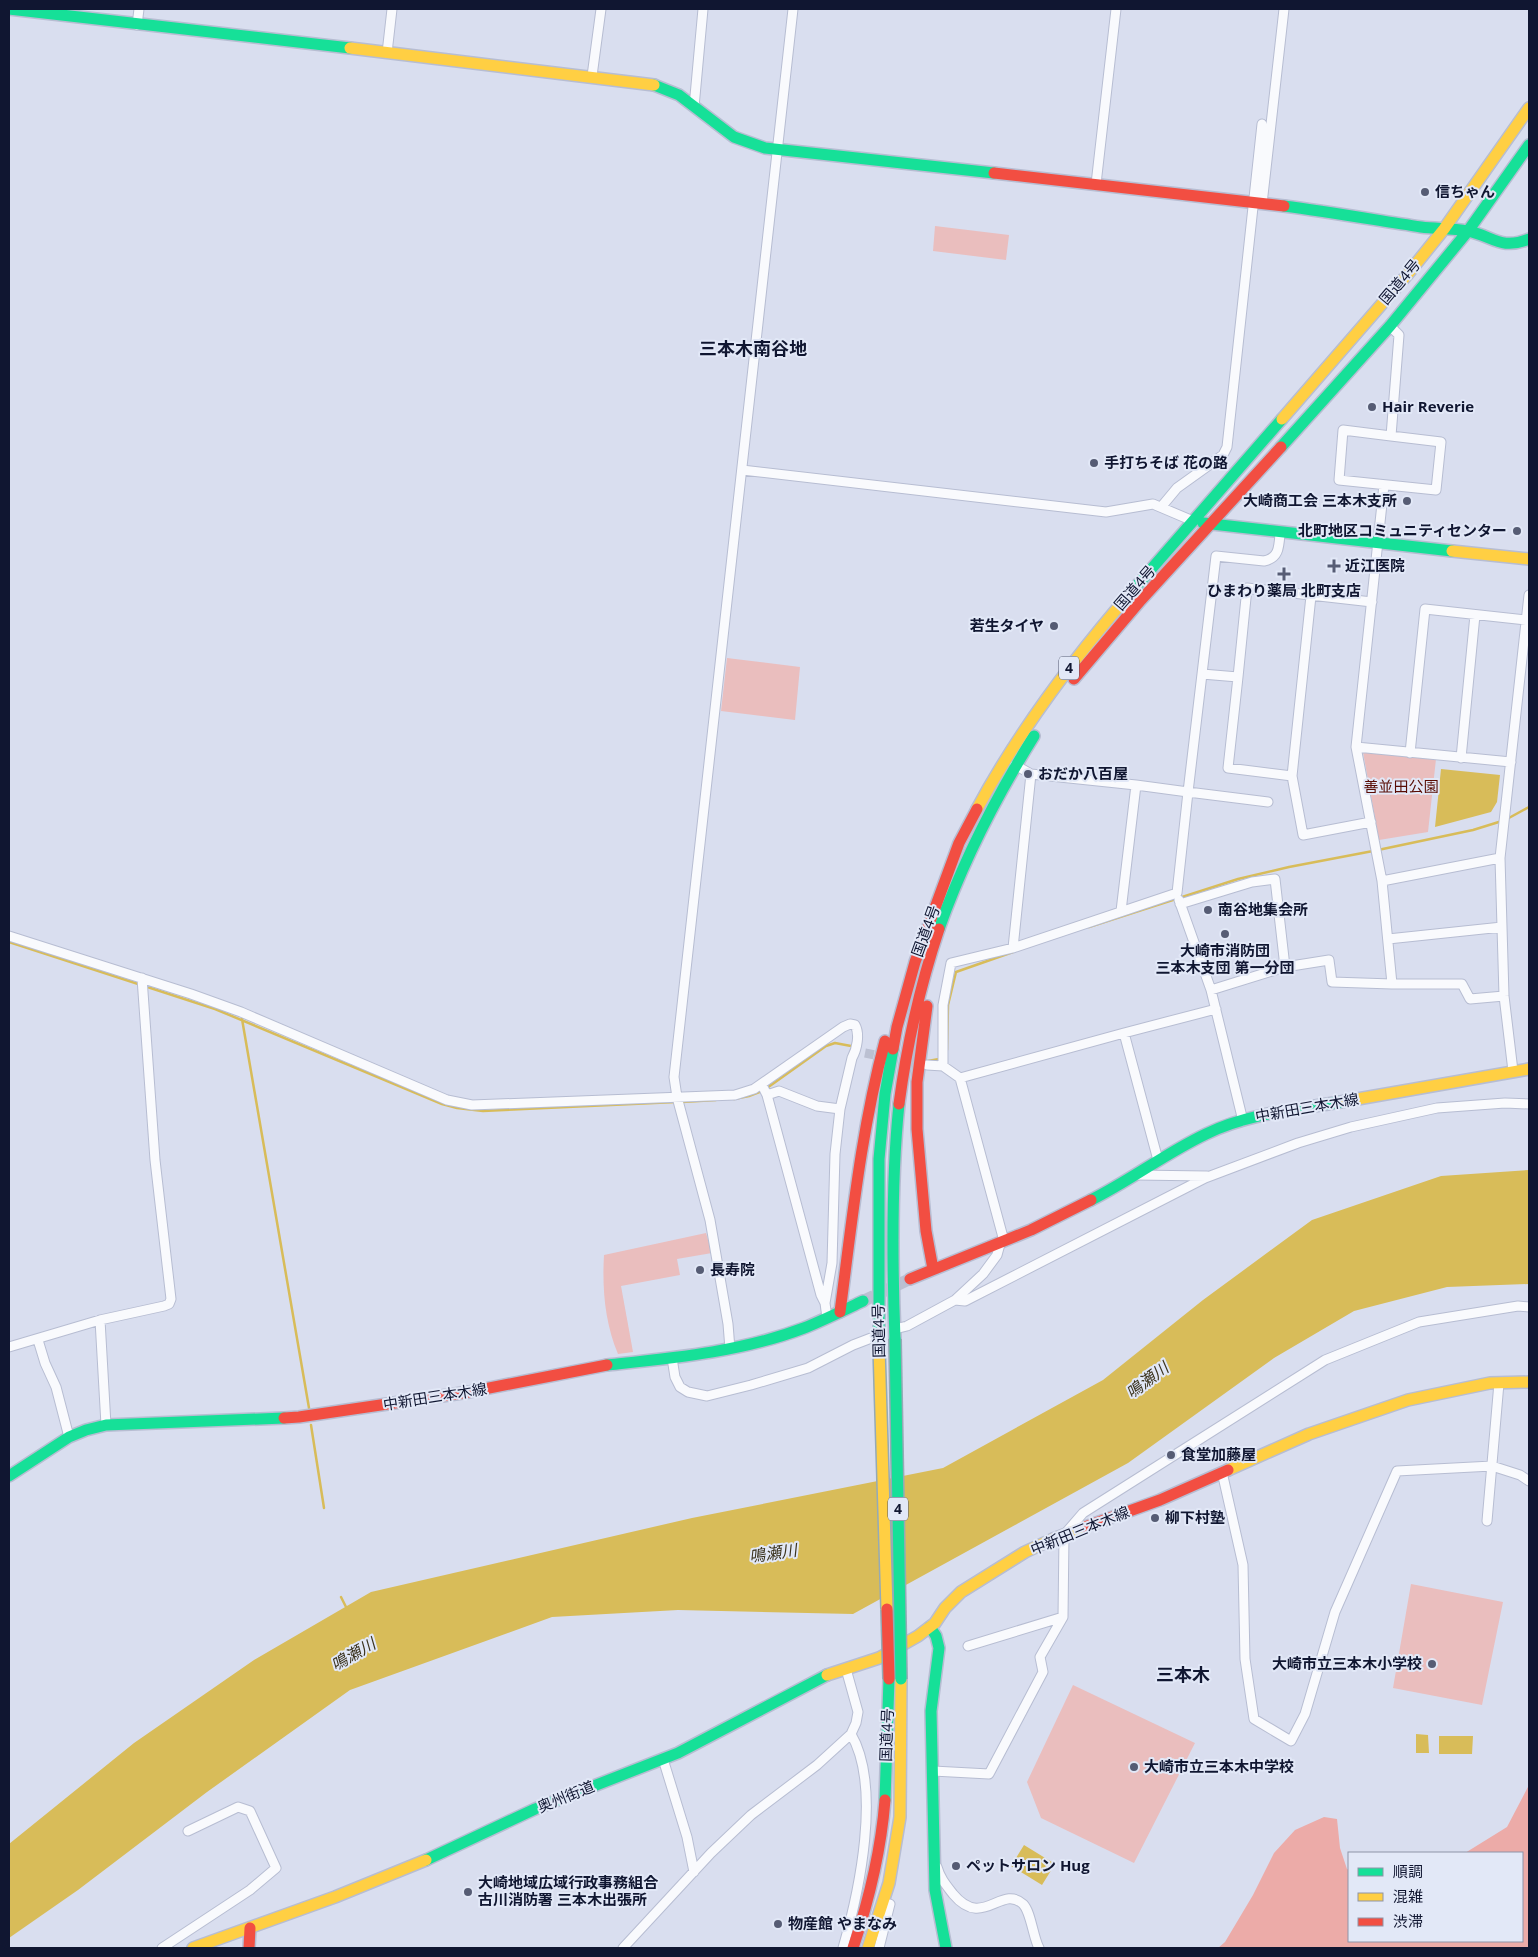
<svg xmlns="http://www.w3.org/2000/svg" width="1538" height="1957" font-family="'Open Sans','Noto Sans JP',sans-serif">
	<rect width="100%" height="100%" fill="#d9deef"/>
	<path fill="#eabebe" d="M935,226L1009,235L1006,260L933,251Z
		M727,658L800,667L795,720L721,711Z
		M1363,752L1436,759L1428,832L1379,840Z
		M706,1233L712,1253L677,1259L680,1275L621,1286L633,1352L618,1354C605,1323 602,1289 604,1255Z
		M1411,1584L1503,1602L1482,1705L1393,1688Z
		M1073,1685L1195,1743L1134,1863L1041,1818L1027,1782Z"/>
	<path fill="#ecaba8" d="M1529,1785V1948H1218L1225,1942L1253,1895L1274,1853L1295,1830L1324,1817L1337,1819L1340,1848L1347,1869L1349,1870V1941H1522V1853H1465L1507,1827Z"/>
	<path fill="#d8bc59" d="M1441,769L1500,775L1497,802L1491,812L1435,827Z
		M1529,1170V1284L1447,1287L1354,1311L1274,1358L1128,1463L853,1614L678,1610L552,1617L350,1690L207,1792L78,1890L9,1938V1844L134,1743L254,1660L371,1592L692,1518L943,1468L1103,1380L1203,1300L1312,1220L1441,1176Z
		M1416,1734L1428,1735L1429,1753H1416Z
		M1439,1736H1473L1472,1754H1439Z
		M1024,1845L1055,1864L1042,1885L1011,1866Z"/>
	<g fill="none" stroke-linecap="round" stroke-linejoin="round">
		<path stroke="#d8bc59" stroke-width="2.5" d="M1507,819L1529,807
			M1378,850L1473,830L1502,821
			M1089,927L1238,879L1289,867L1373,851
			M9,942L215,1009L442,1104L457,1108L483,1111L676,1102
			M242,1019L309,1408
			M947,1050L948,1005L956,972L1013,952
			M928,1061L939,1059
			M767,1088L826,1046L835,1043L851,1046
			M734,1099L749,1096L762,1091
			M682,1102L716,1100
			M311,1425L324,1508
			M341,1597L347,1609"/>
		<path stroke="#bbc0d2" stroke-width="9" stroke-dasharray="9 4.5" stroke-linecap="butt" d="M865,1053L885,1057"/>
		<path stroke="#bbc0d2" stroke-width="12" stroke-dasharray="12 6" stroke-linecap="butt" d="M863,1301L910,1279"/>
		<defs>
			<path id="street" d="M137,25L139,9
				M387,53L392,9
				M592,76L601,9
				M694,107L703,9
				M1096,184L1116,9
				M1262,204L1284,9
				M1390,326L1399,335L1391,436L1343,430L1339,480L1436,490L1441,442L1391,436
				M742,470L1106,512L1153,504L1193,521
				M1162,506L1177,488L1223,455L1227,447L1262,124
				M1202,674L1238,677L1228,768L1292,776L1303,835L1371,822
				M1238,677L1247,588L1372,602
				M1356,747L1511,762
				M1410,753L1425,609L1526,620
				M1461,758L1475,615
				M1015,765L1031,774L1136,785
				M1292,776L1311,596
				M1268,802L1188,792L1216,556L1264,561C1279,558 1279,547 1280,533
				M1382,881L1500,858
				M1179,900L1211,990L1243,1121
				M1180,904L1252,882L1275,879L1285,967L1329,960L1332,982L1392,984L1382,881L1356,747L1384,485
				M1121,911L1136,785L1188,792L1177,893L1013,948L951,963L943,1005V1066L960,1078L1124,1033L1158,1160
				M9,936L191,994L241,1012L447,1100L472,1105L735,1095L754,1089L843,1027L850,1024L855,1025C860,1034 857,1049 852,1058L840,1109L835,1154L832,1263L825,1303L827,1318
				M1388,939L1502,927
				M1013,948L1031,774
				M1392,984H1462L1470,999L1504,996
				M1211,990L1285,967
				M1124,1033L1216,1009
				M927,1065L943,1066
				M1513,1071L1504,996L1500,858L1529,595
				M960,1078L1004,1241
				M762,1085L767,1095L821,1295L825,1303
				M767,1095L779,1091L817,1106L840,1109
				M1135,1175L1207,1176
				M955,1300L965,1301L1205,1178L1298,1143L1351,1127L1437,1108L1505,1103L1529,1104
				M100,1320L106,1425
				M895,1329L907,1326L955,1300L983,1274L997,1255L1000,1244
				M38,1340L45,1363L56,1387L69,1437
				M9,1347L100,1320L164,1306L169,1304L171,1299L155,1160L142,978
				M730,1349L728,1324L710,1220L677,1097L674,1077L793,9
				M672,1358L675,1377L680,1387L688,1392L707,1396L751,1385L808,1368L853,1345L879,1335
				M1222,1472L1243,1565L1245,1659L1254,1719L1291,1741L1305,1714L1335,1612L1397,1471L1492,1466L1520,1475L1529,1481
				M1487,1521L1499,1383
				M968,1646L1063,1617
				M663,1759L687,1837L694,1872
				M933,1771L989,1774L1043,1672L1040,1657L1063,1617L1064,1535L1083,1513L1325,1360L1419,1322L1518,1306L1529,1307
				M937,1867C940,1878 946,1885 953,1894C983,1930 1001,1884 1023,1904C1031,1912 1033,1937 1039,1948
				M162,1948L250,1890L276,1868L250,1811L238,1807L188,1831
				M623,1948L711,1853L751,1815L817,1765L851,1734L856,1723L858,1712L846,1669
				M843,1948C859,1892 882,1787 851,1734
				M879,1948L890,1904"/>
			<path id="fast" d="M9,9L350,48
				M654,85L679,95L734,137L765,148L994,173
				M1284,206C1330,212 1375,220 1421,227C1436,229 1452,228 1467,231C1492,235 1500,251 1529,239
				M1281,447L1390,326L1468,231L1529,145
				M1203,523L1452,551
				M1133,590L1282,419
				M939,929C963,861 996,797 1034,736
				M1091,1200C1131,1180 1166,1153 1206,1134C1249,1113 1300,1109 1346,1101
				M895,1339C892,1261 891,1182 899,1104
				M879,1348V1159L885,1094L893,1049
				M607,1365C673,1358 741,1352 804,1328C824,1320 844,1310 863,1301
				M9,1476L69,1437L86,1430L106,1425L284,1418
				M930,1627L936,1636L939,1648L931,1711L935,1890L946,1948
				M885,1800L889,1679
				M426,1860L535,1809L678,1753L827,1675"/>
			<path id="slow" d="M350,48L654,85
				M1282,419L1407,275L1444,229L1529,108
				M1452,551L1529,559
				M977,809C1020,729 1074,658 1133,590
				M1346,1101L1529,1069
				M1228,1470L1309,1434L1408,1400L1490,1383L1529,1382
				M827,1675L879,1658L918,1636L935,1623L945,1608L961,1592L1025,1552L1053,1539L1085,1527
				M193,1948L335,1897L426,1860
				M868,1948L889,1883L900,1817L901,1679"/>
			<path id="jam" d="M994,173L1284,206
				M1074,679L1141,600L1281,447
				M927,1006L917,1082V1129L926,1231L933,1269
				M893,1049L897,1027L915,962L959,843L977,809
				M899,1104C907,1044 920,986 939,929
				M910,1279L1031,1230L1091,1200
				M840,1312C852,1221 861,1130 885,1041
				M284,1418L299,1417L469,1392L607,1365
				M1085,1527L1160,1500L1228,1470
				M249,1948L250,1928
				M853,1948C869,1900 881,1851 885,1800"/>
		</defs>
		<use href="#street" stroke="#b7bdd2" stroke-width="11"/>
		<use href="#fast" stroke="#b7bdd2" stroke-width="14"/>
		<use href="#slow" stroke="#b7bdd2" stroke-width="14"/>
		<use href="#jam" stroke="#b7bdd2" stroke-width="14"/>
		<use href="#street" stroke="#f9fafd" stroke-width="9"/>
		<use href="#fast" stroke="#16e098" stroke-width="11"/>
		<use href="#slow" stroke="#ffcf43" stroke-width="11"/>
		<use href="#jam" stroke="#f24e42" stroke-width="11"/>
		<defs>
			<path id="fast-bridge" d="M895,1339L901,1679"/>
			<path id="slow-bridge" d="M879,1348L887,1609"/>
			<path id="jam-bridge" d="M887,1609L889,1679"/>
		</defs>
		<use href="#fast-bridge" stroke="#95aab6" stroke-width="14" stroke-linecap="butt"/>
		<use href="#slow-bridge" stroke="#95aab6" stroke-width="14" stroke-linecap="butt"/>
		<use href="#jam-bridge" stroke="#95aab6" stroke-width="14" stroke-linecap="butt"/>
		<use href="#fast-bridge" stroke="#16e098" stroke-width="11"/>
		<use href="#slow-bridge" stroke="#ffcf43" stroke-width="11"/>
		<use href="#jam-bridge" stroke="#f24e42" stroke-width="11"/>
	</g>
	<g fill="#565c74" stroke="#e2e8f7" stroke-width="2">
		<circle cx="1425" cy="192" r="5"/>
		<circle cx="1372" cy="407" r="5"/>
		<circle cx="1094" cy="463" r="5"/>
		<circle cx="1407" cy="501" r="5"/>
		<circle cx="1517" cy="531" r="5"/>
		<path d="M1331.5 558.5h5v5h5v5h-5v5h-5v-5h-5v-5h5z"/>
		<path d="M1281.5 566.5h5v5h5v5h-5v5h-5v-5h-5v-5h5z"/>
		<circle cx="1054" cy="626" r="5"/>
		<circle cx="1028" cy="774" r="5"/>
		<circle cx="1208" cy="910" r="5"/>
		<circle cx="1225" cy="934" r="5"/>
		<circle cx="700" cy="1270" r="5"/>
		<circle cx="1171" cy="1455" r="5"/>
		<circle cx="1155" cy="1518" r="5"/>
		<circle cx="1432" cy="1664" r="5"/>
		<circle cx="1134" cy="1767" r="5"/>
		<circle cx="956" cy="1866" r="5"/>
		<circle cx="468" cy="1892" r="5"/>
		<circle cx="778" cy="1924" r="5"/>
	</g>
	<g text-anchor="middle" stroke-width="4" stroke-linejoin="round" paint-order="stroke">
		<g fill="#e2e8f7" stroke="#4f556c" stroke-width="1">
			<rect x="1059" y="656.5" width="20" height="23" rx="4"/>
			<rect x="888" y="1497.5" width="20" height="23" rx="4"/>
		</g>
		<g font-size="14" font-weight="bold" fill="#101631">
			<text x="1069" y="673">4</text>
			<text x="898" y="1514">4</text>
		</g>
		<g font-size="15" font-weight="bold" fill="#101631" stroke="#e2e8f7" text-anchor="start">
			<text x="1435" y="197">信ちゃん</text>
			<text x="1382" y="412">Hair Reverie</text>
			<text x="1104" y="468">手打ちそば 花の路</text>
			<text x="1397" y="506" text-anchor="end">大崎商工会 三本木支所</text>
			<text x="1507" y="536" text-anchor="end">北町地区コミュニティセンター</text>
			<text x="1345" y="571">近江医院</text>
			<text x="1284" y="596" text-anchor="middle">ひまわり薬局 北町支店</text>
			<text x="1044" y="631" text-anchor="end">若生タイヤ</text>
			<text x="1038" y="779">おだか八百屋</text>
			<text x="1218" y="915">南谷地集会所</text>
			<text x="1225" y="956" text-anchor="middle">大崎市消防団<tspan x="1225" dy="17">三本木支団 第一分団</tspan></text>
			<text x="710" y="1275">長寿院</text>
			<text x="1181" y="1460">食堂加藤屋</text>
			<text x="1165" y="1523">柳下村塾</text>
			<text x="1422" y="1669" text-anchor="end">大崎市立三本木小学校</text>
			<text x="1144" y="1772">大崎市立三本木中学校</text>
			<text x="966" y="1871">ペットサロン Hug</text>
			<text x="478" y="1888">大崎地域広域行政事務組合<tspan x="478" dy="17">古川消防署 三本木出張所</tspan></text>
			<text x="788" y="1929">物産館 やまなみ</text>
		</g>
		<g font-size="15" fill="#101631" stroke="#e2e8f7">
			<text transform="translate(1400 282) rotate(-50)" y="5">国道4号</text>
			<text transform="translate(1135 588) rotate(-49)" y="5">国道4号</text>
			<text transform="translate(926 931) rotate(-70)" y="5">国道4号</text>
			<text transform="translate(1307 1108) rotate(-10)" y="5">中新田三本木線</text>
			<text transform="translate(879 1331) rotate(-91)" y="5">国道4号</text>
			<text transform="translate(435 1397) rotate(-9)" y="5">中新田三本木線</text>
			<text transform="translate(1080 1531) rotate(-22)" y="5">中新田三本木線</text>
			<text transform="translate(887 1735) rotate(-88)" y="5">国道4号</text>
			<text transform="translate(566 1797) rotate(-22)" y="5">奥州街道</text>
		</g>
		<g font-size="15" fill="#580c04" stroke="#e2e8f7">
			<text x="1401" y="792">善並田公園</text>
		</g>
		<g font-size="16" font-style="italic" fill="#3b331e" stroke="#e2e8f7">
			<text transform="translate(1147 1380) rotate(-37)" y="6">鳴瀬川</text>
			<text transform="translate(773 1553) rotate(-8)" y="6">鳴瀬川</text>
			<text transform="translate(353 1654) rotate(-30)" y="6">鳴瀬川</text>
		</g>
		<g font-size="18" font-weight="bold" fill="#101631" stroke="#e2e8f7">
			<text x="753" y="355">三本木南谷地</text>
			<text x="1183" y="1681">三本木</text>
		</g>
	</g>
	<rect width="1538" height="1957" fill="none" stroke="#101631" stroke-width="20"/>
	<rect x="1348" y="1852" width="175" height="90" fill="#e2e8f7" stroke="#8e94a8"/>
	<rect x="1358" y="1868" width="25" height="8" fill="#16e098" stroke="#8e94a8"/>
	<text x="1393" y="1877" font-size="15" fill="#101631">順調</text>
	<rect x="1358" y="1893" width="25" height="8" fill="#ffcf43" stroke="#8e94a8"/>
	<text x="1393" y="1902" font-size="15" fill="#101631">混雑</text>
	<rect x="1358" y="1918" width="25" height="8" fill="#f24e42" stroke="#8e94a8"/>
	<text x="1393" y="1927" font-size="15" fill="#101631">渋滞</text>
</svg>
